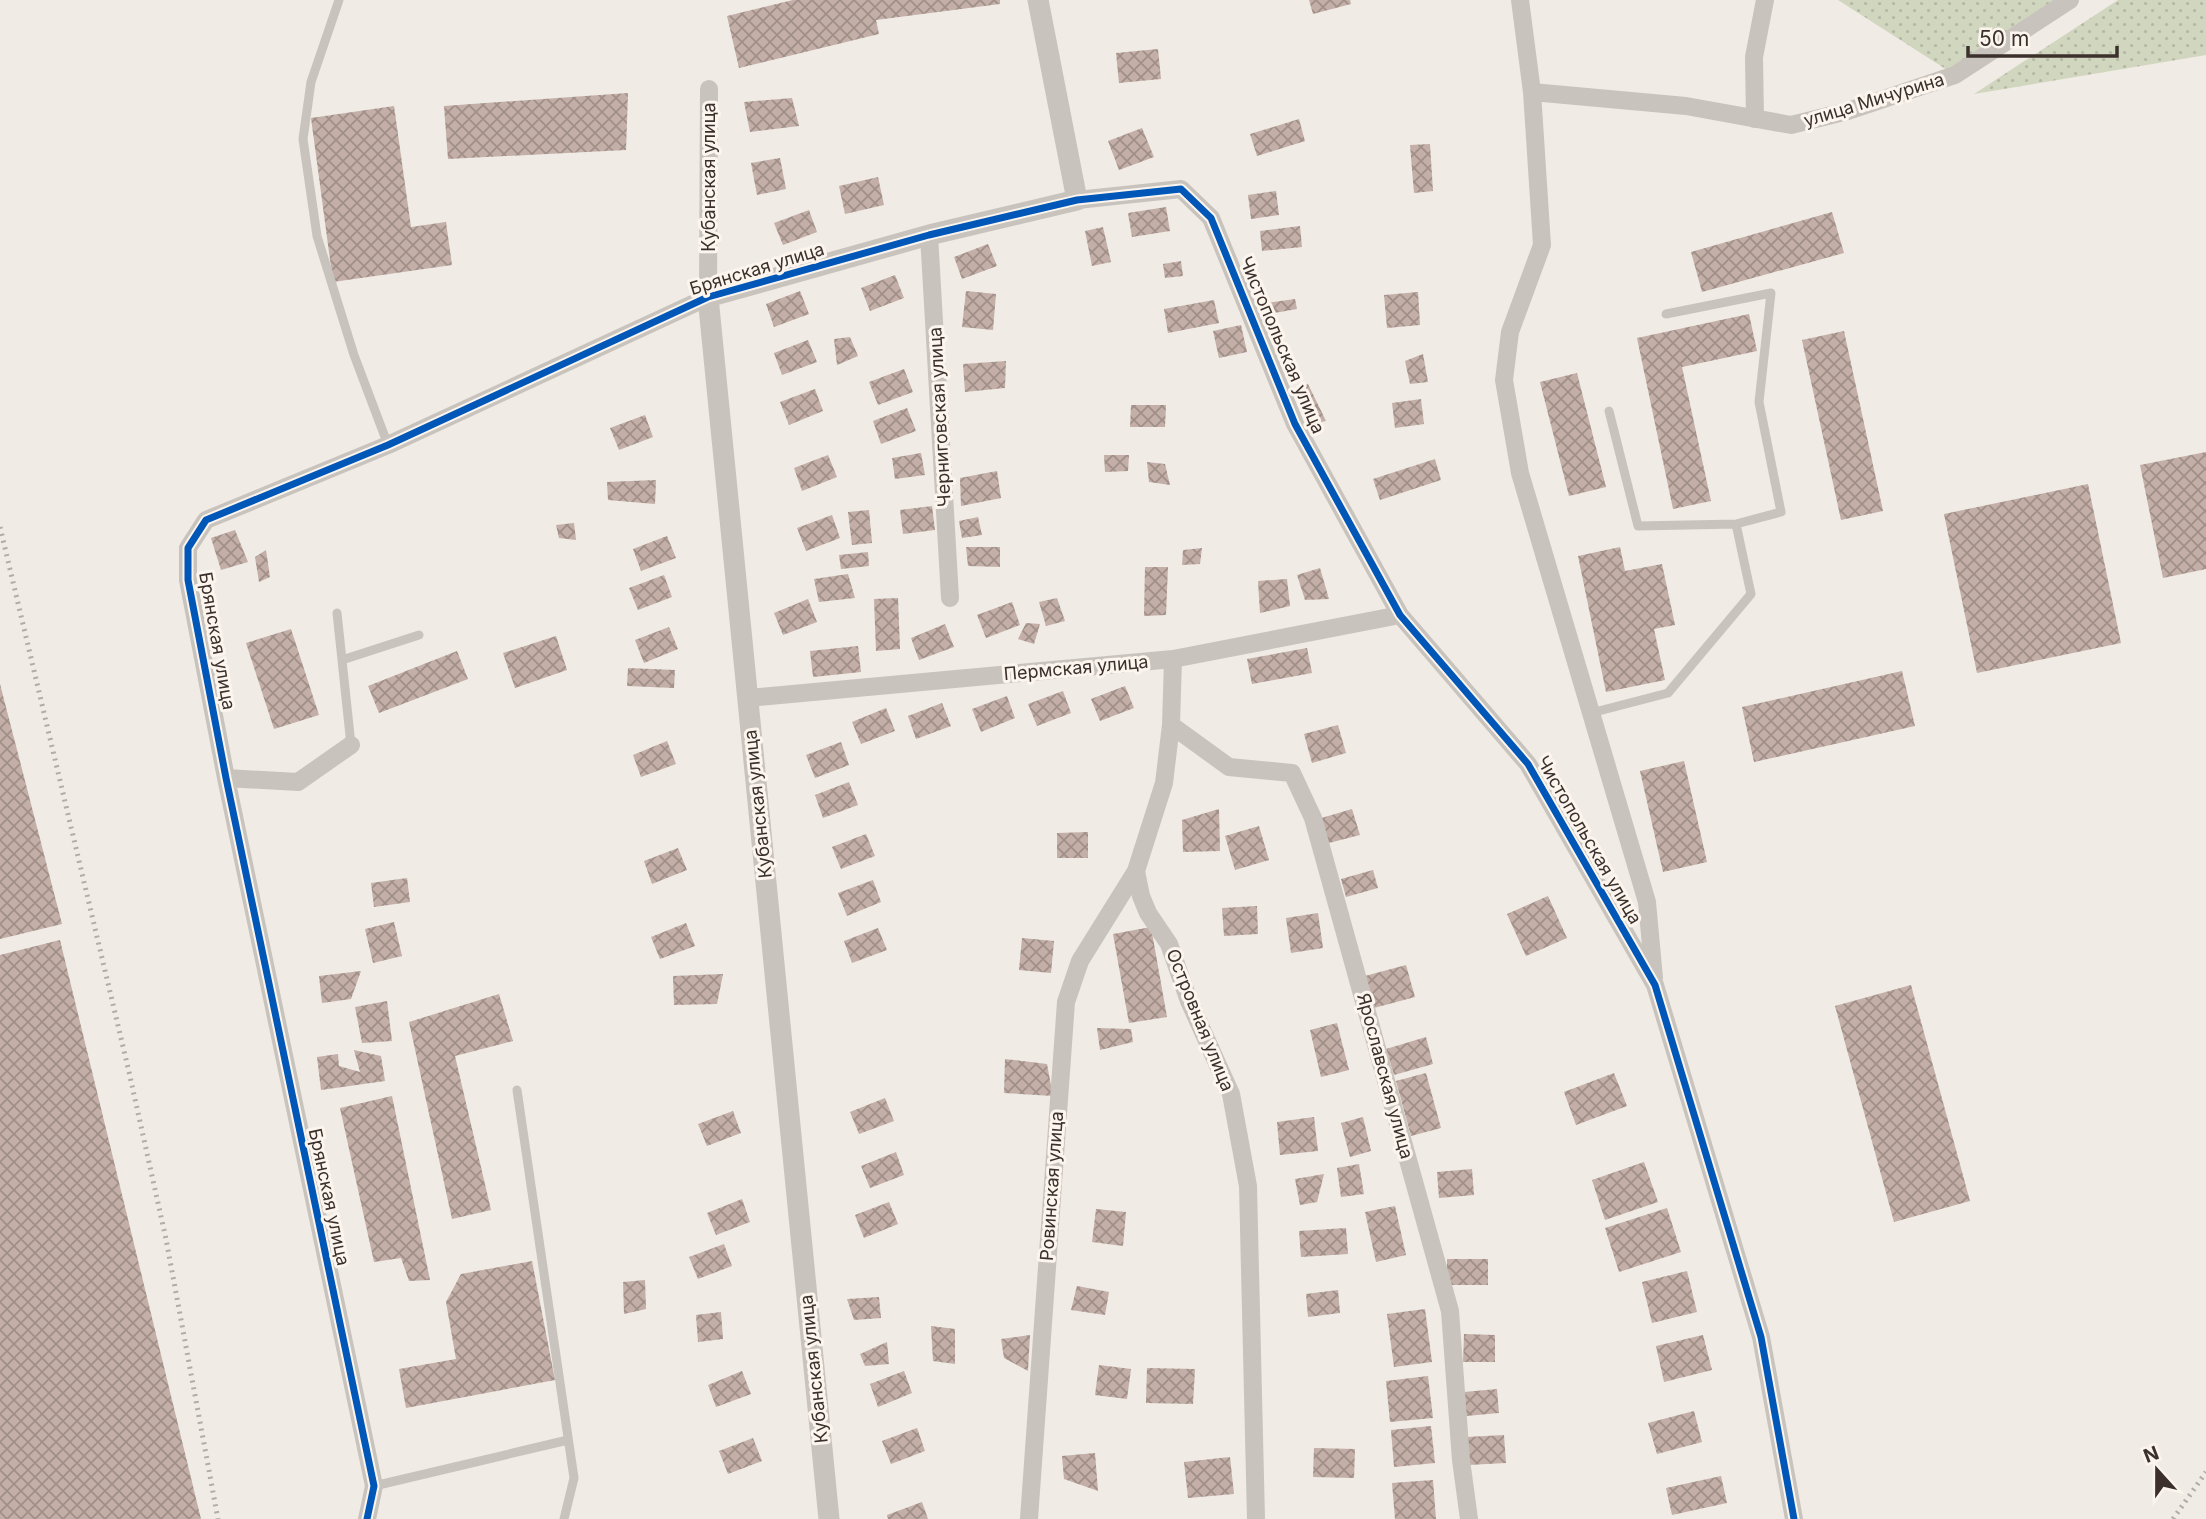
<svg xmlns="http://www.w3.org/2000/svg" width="2206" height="1519" font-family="Inter,sans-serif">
	<defs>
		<pattern id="garden-dots" width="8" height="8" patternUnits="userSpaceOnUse" patternTransform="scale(1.75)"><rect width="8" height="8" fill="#d1d6bf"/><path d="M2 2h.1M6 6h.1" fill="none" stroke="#b4b8a4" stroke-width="1.8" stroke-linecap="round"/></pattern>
		<pattern id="building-cross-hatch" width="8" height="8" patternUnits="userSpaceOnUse" patternTransform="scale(1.75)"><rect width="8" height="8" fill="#c3afa7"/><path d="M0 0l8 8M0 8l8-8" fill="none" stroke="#a08f88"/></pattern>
	</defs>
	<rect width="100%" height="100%" fill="#f0ebe5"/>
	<path fill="url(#garden-dots)" d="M1838,0H2070L1955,75Z
		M2118,0H2206V55L1974,94Z"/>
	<path fill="url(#building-cross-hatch)" d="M793,0H1000V4L876,20L879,34L739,68L727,16Z
		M1309,0H1350L1351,4L1313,14Z
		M1158,49L1161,79L1119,83L1116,53Z
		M628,93L626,150L448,159L444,106Z
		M792,98L799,126L750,132L744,102Z
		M394,106L411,227L446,222L452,265L333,282L311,118Z
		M1299,119L1305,141L1257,156L1250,134Z
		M1142,128L1154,157L1119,170L1108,141Z
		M1430,144L1433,191L1414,193L1410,145Z
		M780,158L786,189L757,195L751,163Z
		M878,177L884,205L845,214L839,186Z
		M1276,191L1279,215L1251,219L1248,195Z
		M1166,207L1170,231L1132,237L1128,213Z
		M809,210L817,232L783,245L774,223Z
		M1832,212L1844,253L1702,292L1691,252Z
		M1300,226L1302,247L1262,251L1260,231Z
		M1103,227L1111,262L1092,266L1085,231Z
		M988,244L997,266L962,279L954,257Z
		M1181,261L1183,276L1165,278L1163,264Z
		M895,275L904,298L870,311L861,288Z
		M800,291L809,314L774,327L766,304Z
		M966,291L996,294L993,330L962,327Z
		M1418,292L1420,325L1387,328L1384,295Z
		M1295,299L1297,309L1268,314L1266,303Z
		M1214,300L1219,323L1168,333L1164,309Z
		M1749,314L1757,351L1682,367L1711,501L1673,509L1637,338Z
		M1241,325L1247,352L1219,358L1213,331Z
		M1844,331L1883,511L1841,520L1802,340Z
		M850,337L858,356L837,365L834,339Z
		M808,340L817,362L782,375L774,353Z
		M1423,354L1428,382L1410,384L1405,361Z
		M1006,361L1005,388L965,392L963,364Z
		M904,369L913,392L878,405L869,382Z
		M1577,373L1606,487L1569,496L1540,382Z
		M1308,384L1326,421L1312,424L1297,388Z
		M815,389L823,411L789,425L780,402Z
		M1421,399L1424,424L1395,428L1392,403Z
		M1131,405H1166L1165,427H1130Z
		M907,408L916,431L881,444L873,421Z
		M645,415L653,437L619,450L610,428Z
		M2206,452V569L2163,578L2140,465Z
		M921,453L925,475L895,479L892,458Z
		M828,455L837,477L802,491L794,468Z
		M1104,455H1129L1128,471L1105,472Z
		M1435,459L1441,480L1380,500L1373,479Z
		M1147,462L1165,464L1170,485L1149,482Z
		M997,471L1001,498L961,506L960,478Z
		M656,480L655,504L608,500L607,482Z
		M2088,484L2121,643L1977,673L1944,514Z
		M932,506L935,530L903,534L900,510Z
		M869,510L872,543L852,545L848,512Z
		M832,515L840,538L806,551L797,528Z
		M978,517L982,535L962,538L959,521Z
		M574,523L576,540L559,538L556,525Z
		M235,530L248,562L221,570L211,538Z
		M667,536L676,558L641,571L633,549Z
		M966,547H1000V567L968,566Z
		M1620,547L1625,571L1662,564L1675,625L1654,629L1665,680L1606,692L1578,556Z
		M1202,548L1200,564L1182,565L1183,550Z
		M266,550L270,577L259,582L255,557Z
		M868,552L869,566L841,569L839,555Z
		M1145,567H1168L1166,615L1144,616Z
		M1320,568L1329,599L1305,600L1297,575Z
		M848,574L855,598L819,602L814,579Z
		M664,575L672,597L638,610L629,588Z
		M1287,579L1290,606L1260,613L1258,581Z
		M898,598L900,649L876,651L874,599Z
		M1057,598L1065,621L1046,626L1039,602Z
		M808,599L817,622L783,635L774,613Z
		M1012,602L1020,625L986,638L977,615Z
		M1026,623L1040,624L1034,644L1018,639Z
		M945,624L954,647L919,660L911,638Z
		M669,627L678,649L644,663L635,640Z
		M291,629L319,715L274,729L246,643Z
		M556,636L567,670L515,688L503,653Z
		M858,646L861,672L813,677L810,651Z
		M1307,648L1312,673L1252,684L1247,659Z
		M457,651L468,679L379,713L368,686Z
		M628,668L675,670L674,688L627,686Z
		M1902,671L1915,726L1754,762L1742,707Z
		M0,684L62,924L0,939Z
		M1125,686L1134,708L1100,721L1091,699Z
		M1063,691L1071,713L1037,726L1028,704Z
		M1007,696L1015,718L981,732L972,709Z
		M942,703L951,726L916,739L908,716Z
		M886,708L895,731L861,744L852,722Z
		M1338,725L1346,753L1312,763L1304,734Z
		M667,741L676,764L641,777L633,755Z
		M841,742L849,765L815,778L806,755Z
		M1684,761L1707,862L1663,872L1640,771Z
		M849,782L858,805L823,818L815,795Z
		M1219,809L1220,851L1183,852L1182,820Z
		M1352,809L1360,835L1325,844L1318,819Z
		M1259,826L1269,860L1235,870L1225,836Z
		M1088,832V858H1057V833Z
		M866,834L875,856L841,869L832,847Z
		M678,848L687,870L652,884L644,861Z
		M1373,870L1378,888L1346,897L1341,879Z
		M407,878L410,902L374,907L371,883Z
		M873,880L881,902L847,916L838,893Z
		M1548,896L1567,938L1526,956L1507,914Z
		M1257,906L1258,934L1224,936L1222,908Z
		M1318,913L1323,948L1291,953L1286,918Z
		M394,922L402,956L373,963L365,929Z
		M686,923L695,946L660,959L651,937Z
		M1151,927L1167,1017L1129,1023L1113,934Z
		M878,928L887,950L852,963L844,941Z
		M1022,938L1054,941L1051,973L1019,970Z
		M60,940L201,1519H0V955Z
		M1406,965L1415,997L1374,1008L1365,976Z
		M361,971L351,999L322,1003L319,976Z
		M723,974L717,1004L674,1005L673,976Z
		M1911,985L1970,1201L1894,1222L1835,1006Z
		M499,994L513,1041L455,1056L491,1210L452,1219L409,1022Z
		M387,1001L392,1041L362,1043L355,1007Z
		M1337,1023L1349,1070L1321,1077L1310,1030Z
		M1097,1028L1131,1029L1133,1042L1100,1050Z
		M1426,1037L1433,1064L1394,1075L1386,1049Z
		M354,1050L381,1056L385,1081L321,1090L317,1057L338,1054L339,1066L360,1072Z
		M1005,1059L1047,1064L1053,1096L1004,1093Z
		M1426,1073L1441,1128L1411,1136L1396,1081Z
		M1614,1073L1627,1106L1576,1125L1564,1092Z
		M392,1096L430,1280L409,1281L401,1258L374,1262L340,1108Z
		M885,1098L894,1121L859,1134L850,1112Z
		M733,1111L741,1133L707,1146L698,1124Z
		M1314,1117L1318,1151L1280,1155L1277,1122Z
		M1363,1117L1371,1151L1350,1157L1341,1123Z
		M896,1152L904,1175L870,1188L861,1166Z
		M1644,1162L1658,1202L1605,1220L1592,1180Z
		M1359,1164L1364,1194L1341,1197L1337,1168Z
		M1472,1169L1474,1195L1439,1198L1437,1172Z
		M1324,1174L1317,1202L1300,1205L1295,1179Z
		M742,1199L750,1222L716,1235L707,1213Z
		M889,1202L898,1224L864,1238L855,1215Z
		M1395,1206L1406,1255L1376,1262L1365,1212Z
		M1667,1208L1681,1252L1619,1272L1605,1228Z
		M1096,1209L1126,1212L1123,1246L1092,1242Z
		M1346,1228L1348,1254L1301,1257L1299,1231Z
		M724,1244L732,1266L698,1279L689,1257Z
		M1447,1259H1488V1285H1447Z
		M532,1261L555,1380L406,1408L399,1369L456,1359L446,1302L461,1274Z
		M1687,1271L1697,1312L1652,1323L1642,1282Z
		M645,1280L646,1309L624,1314L623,1282Z
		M1077,1286L1109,1292L1105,1315L1071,1310Z
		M1338,1290L1340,1313L1308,1317L1306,1294Z
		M879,1297L881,1318L854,1320L847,1299Z
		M1425,1309L1432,1362L1394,1367L1387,1314Z
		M721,1312L723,1339L698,1342L696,1315Z
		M931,1326L955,1329V1364L933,1361Z
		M1464,1334L1495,1335V1362H1463Z
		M1030,1335L1028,1371L1004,1358L1001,1339Z
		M1703,1335L1712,1370L1664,1382L1656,1346Z
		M887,1342L889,1364L865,1366L860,1354Z
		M1099,1365L1131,1369L1127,1399L1095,1395Z
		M1147,1368L1195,1369L1193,1404L1146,1403Z
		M742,1371L751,1394L716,1407L708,1385Z
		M904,1371L912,1393L878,1407L870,1384Z
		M1428,1376L1433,1418L1390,1422L1386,1381Z
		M1497,1389L1499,1413L1466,1416L1464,1392Z
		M1694,1411L1702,1442L1657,1454L1648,1423Z
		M1431,1426L1435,1463L1394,1467L1391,1430Z
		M917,1428L925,1451L891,1464L882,1441Z
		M1504,1435L1506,1463L1468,1465L1466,1437Z
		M753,1438L762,1461L728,1474L719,1451Z
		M1314,1448L1355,1449L1354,1478L1313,1477Z
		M1095,1453L1098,1491L1064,1479L1062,1456Z
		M1230,1457L1234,1494L1188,1498L1184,1462Z
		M1721,1476L1727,1503L1672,1515L1666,1488Z
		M1433,1480L1436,1519H1395L1392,1483Z
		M922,1502L928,1519H888L887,1515Z"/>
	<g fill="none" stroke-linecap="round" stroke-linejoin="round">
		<path stroke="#c9c3be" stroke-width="9" d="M339,0L311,82L303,139L317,236L354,355L388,445
			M1609,411L1638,526L1736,524
			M337,613L342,660
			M1591,713L1668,693L1751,594L1736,524L1781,512L1759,402L1771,293L1666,314
			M351,745L342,660L419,635
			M517,1090L574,1478L564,1519
			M374,1486L568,1440"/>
		<path stroke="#c9c3be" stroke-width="18" d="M1520,0L1532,92L1542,245L1510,332L1504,380L1520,473L1647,902L1654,978
			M1532,92L1686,106L1791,125L1848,111L1955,75L2070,0
			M1755,119L1754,57L1765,0
			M1077,200L1181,189L1211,218L1295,424L1400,615L1528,764L1655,985L1761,1337L1794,1519
			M929,235L950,598
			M1173,659L1171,725L1164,783L1136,871L1141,896L1148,913L1169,944L1189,1001L1231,1094L1248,1186L1256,1519
			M748,698L1173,659L1400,615
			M1171,725L1229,767L1292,773L1313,818L1450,1311L1461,1460L1469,1519
			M226,778L298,782L351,745
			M367,1519L374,1486L226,778L188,580V548L206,520L388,445L708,297L709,89
			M1029,1519L1066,1002L1080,961L1136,871"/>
		<path stroke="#c9c3be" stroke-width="21" d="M829,1519L708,297L929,235L1077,200L1038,0"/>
		<path stroke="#b1aca8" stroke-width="5" stroke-dasharray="2 5" stroke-linecap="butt" d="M0,527L129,1072L166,1239L218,1519
			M2173,1519L2206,1472"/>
		<defs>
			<path id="cycleway" d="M367,1519L374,1486L226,778L188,580V548L206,520L388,445L708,297L929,235L1077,200L1181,189L1211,218L1295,424L1400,615L1528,764L1655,985L1761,1337L1794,1519"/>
		</defs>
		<use href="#cycleway" stroke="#fbf5ee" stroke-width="11"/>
		<use href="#cycleway" stroke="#0057b8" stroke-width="7"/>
	</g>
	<g text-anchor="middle" stroke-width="6" stroke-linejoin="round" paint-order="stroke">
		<g font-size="18" fill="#3b302b" stroke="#fbf5ee">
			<text transform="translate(1874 100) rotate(-17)" y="6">улица Мичурина</text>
			<text transform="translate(709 177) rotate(-90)" y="6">Кубанская улица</text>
			<text transform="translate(757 269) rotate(-17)" y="6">Брянская улица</text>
			<text transform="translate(1282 345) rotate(67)" y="6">Чистопольская улица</text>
			<text transform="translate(940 417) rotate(-93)" y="6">Черниговская улица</text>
			<text transform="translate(217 641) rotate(80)" y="6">Брянская улица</text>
			<text transform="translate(1076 668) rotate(-5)" y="6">Пермская улица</text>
			<text transform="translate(758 804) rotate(-96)" y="6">Кубанская улица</text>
			<text transform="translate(1589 840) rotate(60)" y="6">Чистопольская улица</text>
			<text transform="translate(1200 1020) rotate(68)" y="6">Островная улица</text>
			<text transform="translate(1385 1076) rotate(75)" y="6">Ярославская улица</text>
			<text transform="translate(1052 1186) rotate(-86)" y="6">Ровинская улица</text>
			<text transform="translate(329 1197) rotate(78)" y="6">Брянская улица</text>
			<text transform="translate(814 1369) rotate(-96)" y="6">Кубанская улица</text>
		</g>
	</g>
	<g transform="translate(2157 1470) rotate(339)" stroke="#fbf5ee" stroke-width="5" paint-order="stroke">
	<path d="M0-5L12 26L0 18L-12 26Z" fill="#3b302b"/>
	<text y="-10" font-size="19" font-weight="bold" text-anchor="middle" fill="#3b302b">N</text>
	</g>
	<path d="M1968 46v10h149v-10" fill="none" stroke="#3b302b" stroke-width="3.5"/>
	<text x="1979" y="46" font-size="21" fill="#3b302b" stroke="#fbf5ee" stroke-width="5" paint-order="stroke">50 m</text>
</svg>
